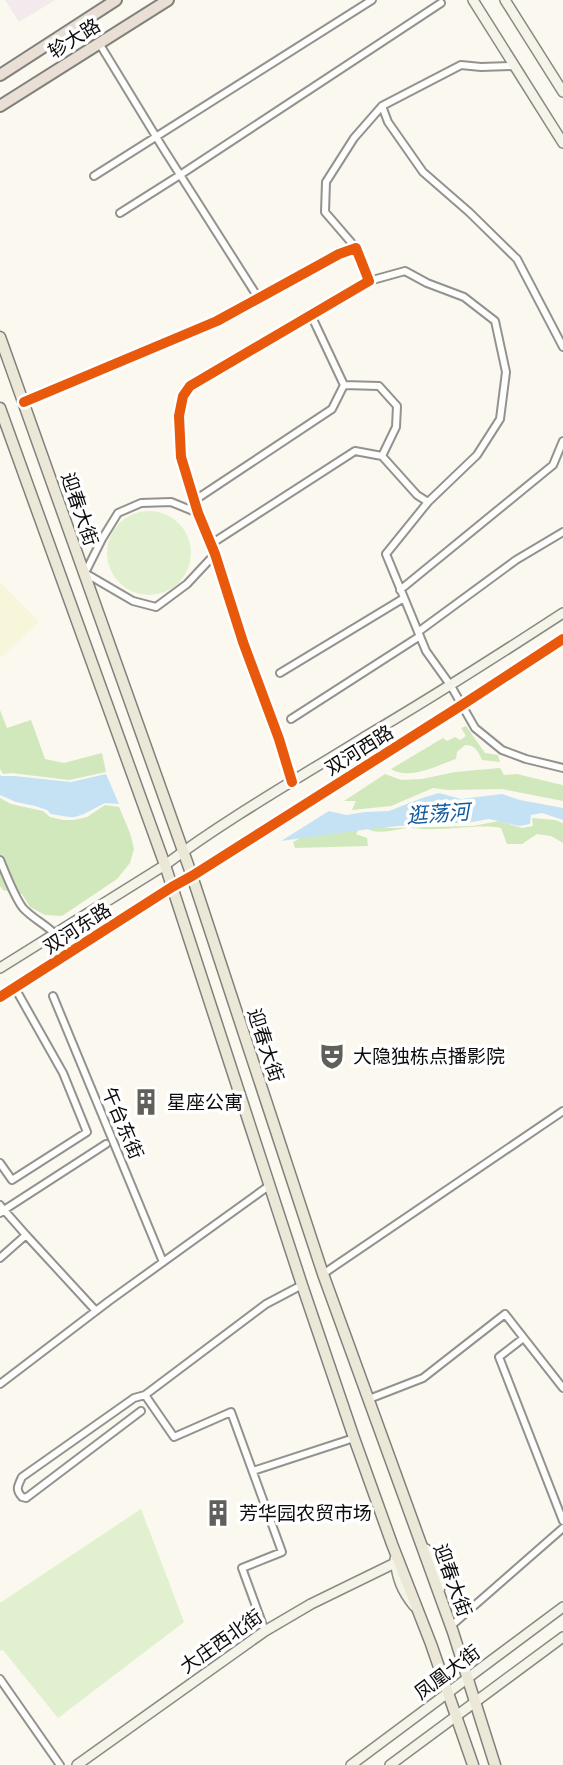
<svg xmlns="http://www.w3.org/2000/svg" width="563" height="1765" font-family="'Noto Serif','Noto Sans SC',serif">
	<rect width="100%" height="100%" fill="#faf8ef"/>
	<path fill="#f2eaed" d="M5,0H55L19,22Z"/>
	<path fill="#f7f6db" d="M0,582L39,622L0,658Z"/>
	<path fill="#e1f0ce" d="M107 553a42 42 0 1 1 84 0a42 42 0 1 1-84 0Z
		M141,1509L184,1622L58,1718L3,1650L0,1651V1603Z"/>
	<path fill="#d1e8bc" d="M0,710L7,728L31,720L45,759L64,763L102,753L106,772L69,780L11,773L3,774L0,769Z
		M466,726L485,753L498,755L500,762L482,760C478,751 475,745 465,745L457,752L456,759C438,765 409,781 391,769L443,738L447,741L455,737L460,740L466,736L461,728Z
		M500,768L504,775L517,774L562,785L563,786V801L502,789L447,790L433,788L391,806L352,810L356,801H344L385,774L401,780L422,779L455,772Z
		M0,798L11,804L43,811L50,817L63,820H74L87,817L105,805L119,807L130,833L134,849L130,863L117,879L62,916L45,915L30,907L22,894L3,890L0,886Z
		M532,818L555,820L563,823V843L551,836L537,834L522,844H507L501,828C483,824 456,829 436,829C427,830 418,828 409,828C395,829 377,836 366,828L359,829L356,834L367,838L368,846L295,848L293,842L306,835L359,824L392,828L473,826L499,821L522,828L533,826Z"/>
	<path fill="#c5e2f5" d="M0,774L1,776H14L71,782L106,774L119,804L105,803L84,814L75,817H69L51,814L47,810L35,806L16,802L0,795Z
		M439,793L461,799L502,794L520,800L563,808V820L542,813L531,815L530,824L519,826L489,819L466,823H432L377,828L281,841L329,811L346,815L365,812L389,811L422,798Z"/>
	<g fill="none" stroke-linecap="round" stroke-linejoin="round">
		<defs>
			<path id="street" d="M99,43L163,148L259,299
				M382,106L461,65L481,67L514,66
				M94,176L372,0
				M120,213L180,175L441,3
				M356,248L325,212L326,182L354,138L382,106L388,122L423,172L469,212L517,259L563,347
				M369,281L405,271L427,283L464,297L495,321L506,372L500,419L477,455L428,502
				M344,385L379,386L397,406L396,427L382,456
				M24,402L217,321L339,254L356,248L369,281L190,386L183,396L179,416L181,457L198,513L215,554L243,642L279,739L292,782
				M195,500L332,409L344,385L311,315
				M198,513L171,502L141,503L118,513L102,539L85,573L133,601L156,607L187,584L215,554
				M211,544L355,451L382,456L417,495L428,502L386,554L426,651L451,686L475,728L502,750L526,759L563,768
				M400,590L553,465L563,441
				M418,632L516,560L563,532
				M280,673L404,598
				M291,719L420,636
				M0,860C5,872 15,898 23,908C32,918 45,924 55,934
				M53,996L163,1262
				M0,1163L12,1180L87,1132L63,1073L15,988
				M0,1205L4,1210L0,1213
				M26,1235L4,1210L106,1144
				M0,1258L26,1235L96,1311
				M323,1274L563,1111
				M521,1340L499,1357L563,1521
				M0,1384L109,1301L270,1185
				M145,1395L174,1437L231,1412L282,1552L242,1568L265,1631
				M369,1399L423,1378L505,1314L563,1388
				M141,1411L26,1498L22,1497C15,1489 18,1486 22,1477L134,1398L145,1395L266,1304L302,1285
				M253,1471L354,1438
				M451,1626L563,1528
				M0,1679L60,1765"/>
			<path id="secondary" d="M473,0L563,143
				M505,0L563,92
				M0,968L165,865C228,818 297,779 363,738C431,698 497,656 563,613
				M0,997L172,887L192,876L462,705L563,639
				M426,1549C433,1562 438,1574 440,1588
				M395,1559C397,1579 402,1591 414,1606
				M77,1765L265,1631L311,1604L395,1563
				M351,1765L563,1607
				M390,1765L563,1637"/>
			<path id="primary" d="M0,337L192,876L323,1274L453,1632L495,1765
				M0,408L165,865L302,1285L354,1438L392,1544L431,1644L473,1765"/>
			<path id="highway" d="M0,75L116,0
				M0,106L168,0"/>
		</defs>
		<use href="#street" stroke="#93928e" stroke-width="10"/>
		<use href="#secondary" stroke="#8a8985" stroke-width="12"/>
		<use href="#primary" stroke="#80807c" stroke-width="13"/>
		<use href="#highway" stroke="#80807c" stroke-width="14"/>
		<use href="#street" stroke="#fefefd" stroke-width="6"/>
		<use href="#secondary" stroke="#f4f4e8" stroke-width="9"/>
		<use href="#primary" stroke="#ece8d7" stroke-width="10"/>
		<use href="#highway" stroke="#eadfd4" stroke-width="10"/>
		<defs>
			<path id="cycleway" d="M24,402L217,321L339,254L356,248L369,281L190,386L183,396L179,416L181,457L198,513L215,554L243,642L279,739L292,782
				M0,997L172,887L192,876L462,705L563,639"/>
		</defs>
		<use href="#cycleway" stroke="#fff" stroke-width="15"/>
		<use href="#cycleway" stroke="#e8590c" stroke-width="10"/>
	</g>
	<defs>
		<symbol id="theatre-bare" viewBox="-9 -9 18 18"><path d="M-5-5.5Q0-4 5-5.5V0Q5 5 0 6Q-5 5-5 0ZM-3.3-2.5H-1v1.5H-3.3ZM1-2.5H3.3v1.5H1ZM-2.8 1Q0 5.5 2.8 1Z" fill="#5f5f5b" stroke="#fff" stroke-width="2.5" paint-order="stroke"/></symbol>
		<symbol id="building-bare" viewBox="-9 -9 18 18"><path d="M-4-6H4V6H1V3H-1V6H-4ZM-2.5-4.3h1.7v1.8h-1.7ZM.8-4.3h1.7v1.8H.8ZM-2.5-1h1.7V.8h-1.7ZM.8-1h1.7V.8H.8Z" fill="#5f5f5b" stroke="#fff" stroke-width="2.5" paint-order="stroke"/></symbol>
	</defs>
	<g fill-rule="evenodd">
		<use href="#theatre-bare" x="313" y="1037" width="38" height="38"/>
		<use href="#building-bare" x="127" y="1083" width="38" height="38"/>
		<use href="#building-bare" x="199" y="1494" width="38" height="38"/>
	</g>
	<g text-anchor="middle" stroke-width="7" stroke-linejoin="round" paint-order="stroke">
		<g font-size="19" fill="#0c0c0c" stroke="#fff">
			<text transform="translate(74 38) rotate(-32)" y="7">轸大路</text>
			<text transform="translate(80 509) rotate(71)" y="7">迎春大街</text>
			<text transform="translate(359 750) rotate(-32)" y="7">双河西路</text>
			<text transform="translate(77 928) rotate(-33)" y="7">双河东路</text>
			<text transform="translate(266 1045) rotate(72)" y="7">迎春大街</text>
			<text transform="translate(123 1123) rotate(67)" y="7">午台东街</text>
			<text transform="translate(453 1580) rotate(70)" y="7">迎春大街</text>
			<text transform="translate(221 1641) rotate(-35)" y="7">大庄西北街</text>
			<text transform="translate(447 1672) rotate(-37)" y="7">凤凰大街</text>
		</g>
		<g font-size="19" fill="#0c0c0c" stroke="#fff" text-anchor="start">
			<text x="353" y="1063">大隐独栋点播影院</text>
			<text x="167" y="1109">星座公寓</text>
			<text x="239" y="1520">芳华园农贸市场</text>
		</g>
		<g font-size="21" font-style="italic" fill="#125aa0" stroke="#fff">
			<text transform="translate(438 814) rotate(-4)" y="7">逛荡河</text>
		</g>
	</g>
</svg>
